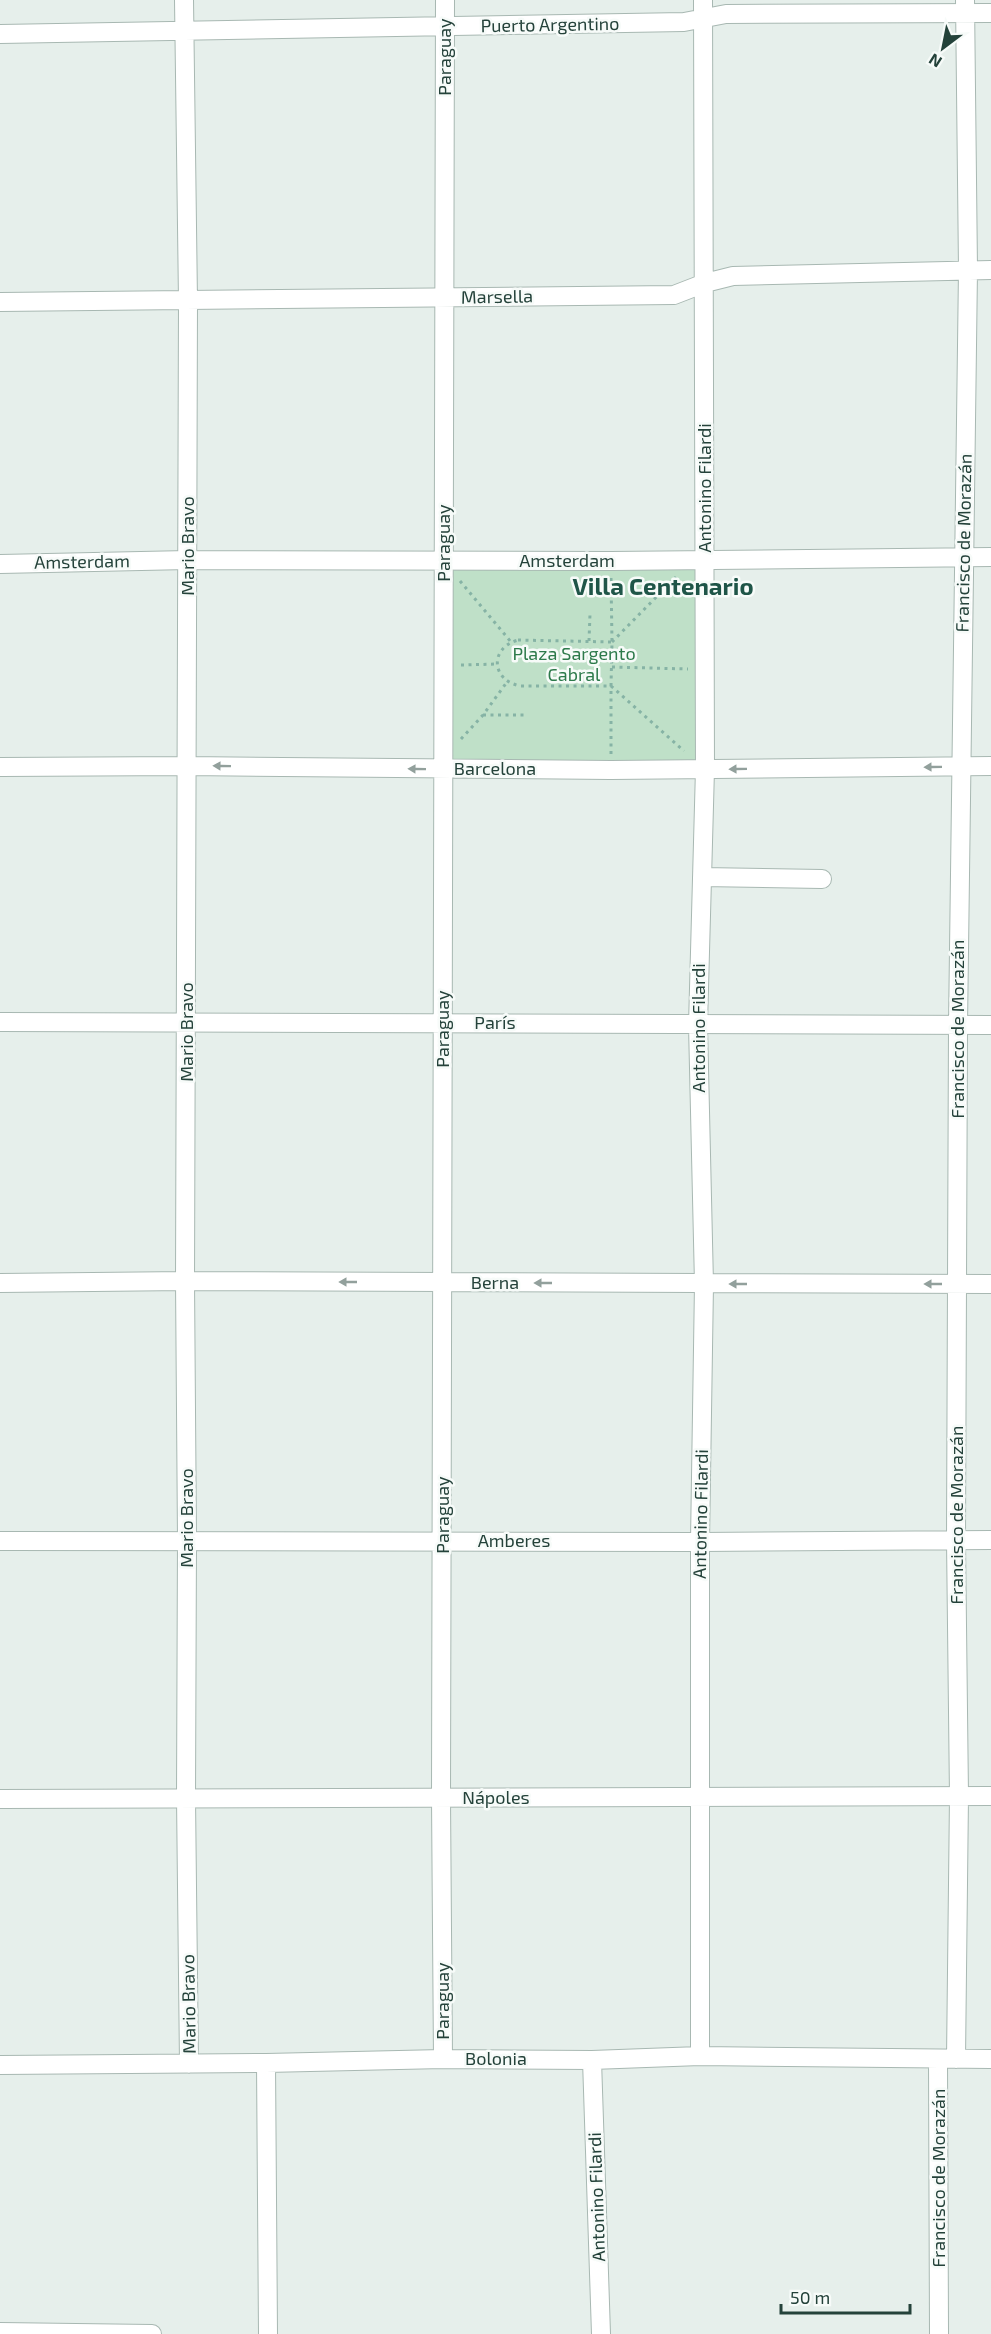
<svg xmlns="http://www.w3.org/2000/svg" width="991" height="2334" font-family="'Exo 2',sans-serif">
	<rect width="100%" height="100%" fill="#e6efeb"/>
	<path fill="#bfe0c8" d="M705,560V769H442L444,561Z"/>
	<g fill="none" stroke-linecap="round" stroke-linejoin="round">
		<defs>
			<path id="minor" d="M184,0L188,301L185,1281L187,1540L186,1798L189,2064
				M0,34L684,22L726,14L991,13
				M0,302L674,295L705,283L733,276L991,270
				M0,564L188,560L611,561L991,557
				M0,767L187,766L611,770L991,766
				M702,877L822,879
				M0,1022L991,1025
				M0,1283L185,1281L991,1284
				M0,1541L700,1542L991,1540
				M0,1799L991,1796
				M700,2056V1542L704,1284L698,1025L705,769L703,0
				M443,2059L441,1799L445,0
				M938,2059L939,2334
				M956,2059L959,1796L956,1540L958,1026L968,270L965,0
				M592,2060L601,2334
				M266,2063L268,2334
				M0,2065L266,2063L443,2059L592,2060L700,2056L991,2059
				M0,2332L152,2334"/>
		</defs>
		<use href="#minor" stroke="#a8b8b2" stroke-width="20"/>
		<path stroke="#86b3a5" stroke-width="3" stroke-dasharray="3 4.5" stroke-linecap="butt" d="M611,578L612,642
			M460,581L511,642
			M518,640L612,642L611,686H521C491,681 489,648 518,640Z
			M589,641L590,614
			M612,642L676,577
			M461,665L498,664
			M612,667L688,669
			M611,686L684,751
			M483,715H525
			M461,739L483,715L507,682
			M611,754V686"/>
		<use href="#minor" stroke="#fff" stroke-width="18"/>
	</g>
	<defs><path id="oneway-solid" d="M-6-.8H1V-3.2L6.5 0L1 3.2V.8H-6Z" transform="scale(1.5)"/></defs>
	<g fill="#92a09c">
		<use href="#oneway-solid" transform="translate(222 766) rotate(-179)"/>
		<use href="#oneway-solid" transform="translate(933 767) rotate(179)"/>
		<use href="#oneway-solid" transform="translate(417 769) rotate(-179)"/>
		<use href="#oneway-solid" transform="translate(738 769) rotate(179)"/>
		<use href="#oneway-solid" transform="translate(348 1282) rotate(-180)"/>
		<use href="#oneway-solid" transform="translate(543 1283) rotate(-180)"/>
		<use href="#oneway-solid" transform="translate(738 1284) rotate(-180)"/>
		<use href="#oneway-solid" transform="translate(933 1284) rotate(-180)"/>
	</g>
	<g text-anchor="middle" stroke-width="5" stroke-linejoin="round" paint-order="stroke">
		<g font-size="18" fill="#24423a" stroke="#f7fbf9">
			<text transform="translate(550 25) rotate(-1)" y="6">Puerto Argentino</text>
			<text transform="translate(445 57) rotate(-90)" y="6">Paraguay</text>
			<text transform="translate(497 297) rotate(-1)" y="6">Marsella</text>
			<text transform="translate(705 488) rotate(-90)" y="6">Antonino Filardi</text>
			<text transform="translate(444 543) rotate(-90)" y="6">Paraguay</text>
			<text transform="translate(964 543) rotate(-89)" y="6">Francisco de Morazán</text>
			<text transform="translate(188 546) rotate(-90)" y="6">Mario Bravo</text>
			<text x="567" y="567">Amsterdam</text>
			<text transform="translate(82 562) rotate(-1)" y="6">Amsterdam</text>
			<text x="495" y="775">Barcelona</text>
			<text x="495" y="1029">París</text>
			<text transform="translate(699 1028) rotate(-90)" y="6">Antonino Filardi</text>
			<text transform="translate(443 1029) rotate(-90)" y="6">Paraguay</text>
			<text transform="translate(958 1029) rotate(-90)" y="6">Francisco de Morazán</text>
			<text transform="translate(187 1032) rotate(-90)" y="6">Mario Bravo</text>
			<text x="495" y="1289">Berna</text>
			<text transform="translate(701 1514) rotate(-89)" y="6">Antonino Filardi</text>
			<text transform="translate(443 1515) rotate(-90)" y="6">Paraguay</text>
			<text transform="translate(957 1515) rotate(-90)" y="6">Francisco de Morazán</text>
			<text transform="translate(187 1518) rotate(-90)" y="6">Mario Bravo</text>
			<text x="514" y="1547">Amberes</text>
			<text x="496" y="1804">Nápoles</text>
			<text transform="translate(443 2001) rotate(-90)" y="6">Paraguay</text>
			<text transform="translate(189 2004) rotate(-91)" y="6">Mario Bravo</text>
			<text x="496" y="2065">Bolonia</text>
			<text transform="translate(939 2178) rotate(-90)" y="6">Francisco de Morazán</text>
			<text transform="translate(597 2197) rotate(-92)" y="6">Antonino Filardi</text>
		</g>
		<g font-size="18" fill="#2d7a4b" stroke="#f7fbf9">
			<text x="574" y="660">Plaza Sargento<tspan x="574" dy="21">Cabral</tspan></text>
		</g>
		<g font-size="24" font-weight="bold" fill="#1f5548" stroke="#f7fbf9">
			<text x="663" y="595">Villa Centenario</text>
		</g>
	</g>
	<g transform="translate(943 48) rotate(212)" stroke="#f7fbf9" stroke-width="4.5" paint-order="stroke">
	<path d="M0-4.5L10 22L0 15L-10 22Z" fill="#24423a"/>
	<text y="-9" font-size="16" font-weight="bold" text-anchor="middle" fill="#24423a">N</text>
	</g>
	<path d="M781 2304v9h129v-9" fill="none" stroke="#24423a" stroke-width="3"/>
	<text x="790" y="2304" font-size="18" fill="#24423a" stroke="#f7fbf9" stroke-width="4.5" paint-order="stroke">50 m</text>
</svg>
